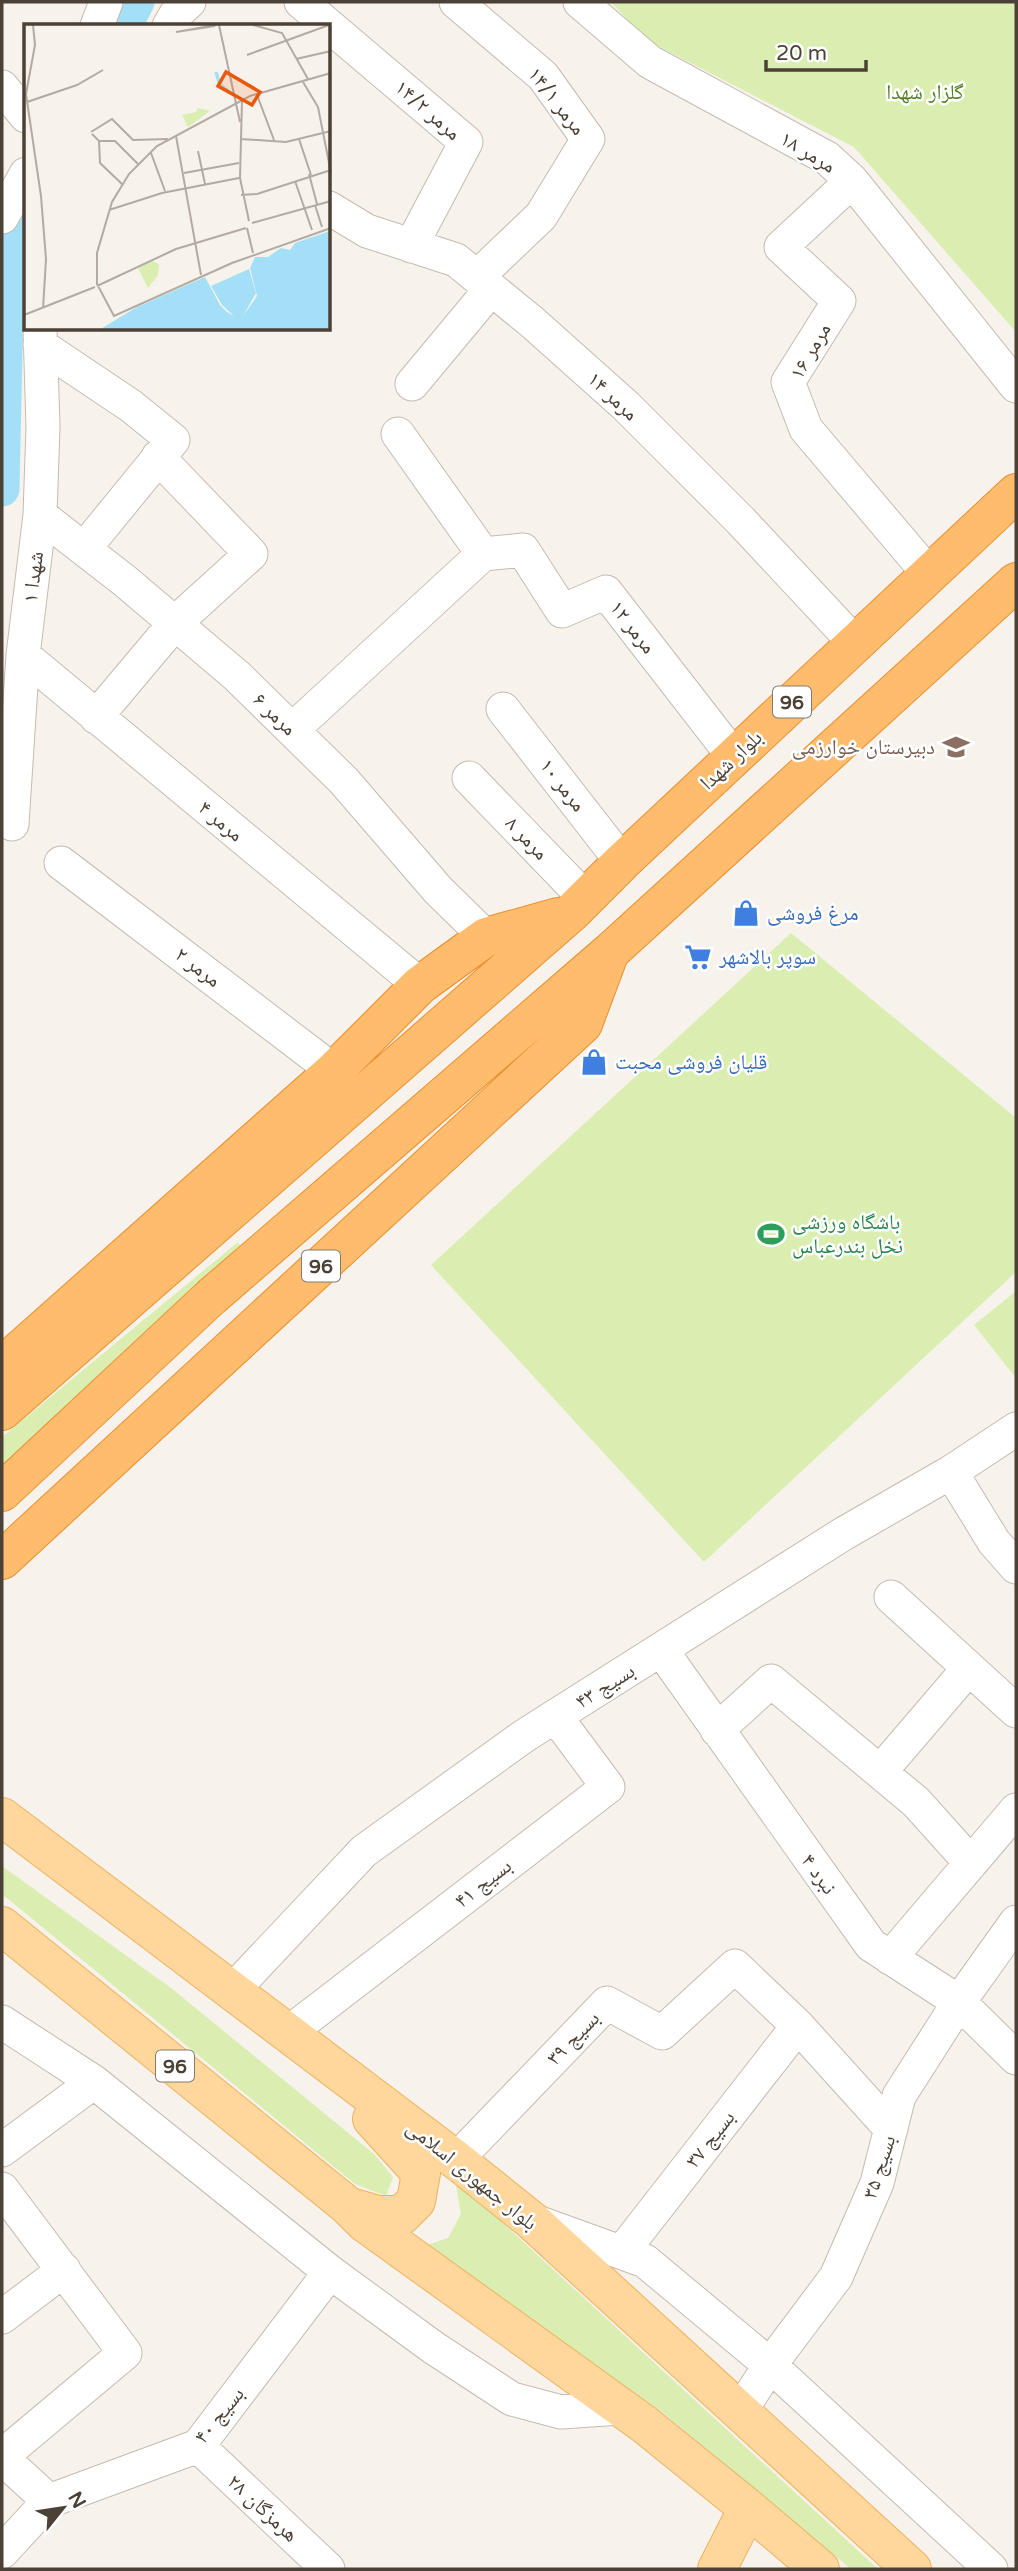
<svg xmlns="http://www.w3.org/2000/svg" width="1018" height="2571" font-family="'Varela Round','Noto Naskh Arabic',sans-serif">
	<rect width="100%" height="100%" fill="#f7f2eb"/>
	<path fill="#daeeb1" d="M611,2H1016V332L854,147L646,40Z
		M791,933L1016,1118V1272L704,1562L431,1265Z
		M238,1242L254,1267L2,1497V1437Z
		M1016,1291V1378L974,1325Z
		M2,1866L171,1988L374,2154L393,2177L386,2196L355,2184L2,1894Z
		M455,2179L878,2569H851L663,2413L424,2246L448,2238L461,2214Z"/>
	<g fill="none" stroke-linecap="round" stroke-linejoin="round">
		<path stroke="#a3e0f7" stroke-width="35" d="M124,26L137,2
			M2,489L7,258L26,217"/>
		<defs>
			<path id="minor" d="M301,2L466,142L411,246
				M456,2L543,76L588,139L541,216L477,277
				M580,2L650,62L827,158L852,181L1016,386
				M97,26L106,2
				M169,26L176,14L189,2
				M2,87L26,116
				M852,181L781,247L839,301L788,382L806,429L929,574
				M329,208L367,231L456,260L532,322L626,406L741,521L855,643
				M2,217L26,174
				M40,345L131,406L173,440L84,549
				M412,384L491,289
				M398,434L483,554L523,550L562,611L606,592L734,757
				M40,515L125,581L237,676L344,781L438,890L486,937
				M23,655L420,985
				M503,709L622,862
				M96,717L175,623L251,554L158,457
				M292,730L483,554
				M469,778L585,898
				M12,824L23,655L40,515L43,427L40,329
				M61,863L334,1071
				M951,1472L994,1542L1016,1567
				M891,1597L1016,1711
				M662,1651L871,1945L959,2002L1016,2058
				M717,1730L771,1681L916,1802L970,1862
				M880,1772L969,1668
				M890,1958L1016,1810
				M232,1991L364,1851L524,1736L843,1534L951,1472L1016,1429
				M2,2022L94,2082L330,2272L434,2348L512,2399L561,2412L621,2408
				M288,2033L608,1787L556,1717
				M2,2150L94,2082
				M456,2160L607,2003L662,2033L735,1966L798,2026L891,2129
				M2,2189L125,2353L2,2456
				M537,2222L645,2261L770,2365L991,2569
				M622,2252L798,2026
				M2,2317L64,2270
				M740,2412L770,2365L836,2277L877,2183L899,2096L959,2002L1016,1922
				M198,2446L328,2569
				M2,2458L49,2501
				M2,2552L49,2501L198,2446L330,2272"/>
			<path id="major" d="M2,1817L456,2160L531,2220L912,2569
				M2,1926L348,2206L365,2223L644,2424L748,2508L820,2569
				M350,2207L378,2215H402L416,2201L421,2173L372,2119
				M717,2569L748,2508"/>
			<path id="highway" d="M2,1366L334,1071L420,985L486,937L558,917
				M2,1411L571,913L622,862L1016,493
				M2,1492L211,1297L610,952L1016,582
				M2,1560L583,1024L608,957"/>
		</defs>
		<use href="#minor" stroke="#c6bbaf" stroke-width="35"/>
		<use href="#major" stroke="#efb260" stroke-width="40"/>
		<use href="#highway" stroke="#ec8f2f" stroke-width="40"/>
		<use href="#minor" stroke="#fff" stroke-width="33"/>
		<use href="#major" stroke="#ffd69b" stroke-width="38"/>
		<use href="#highway" stroke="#ffbc6d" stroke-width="38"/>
	</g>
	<defs>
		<symbol id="school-bare" viewBox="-9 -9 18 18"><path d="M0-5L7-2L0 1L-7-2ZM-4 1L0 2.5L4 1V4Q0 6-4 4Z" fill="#8d6e63" stroke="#fff" stroke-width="2.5" paint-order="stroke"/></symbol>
		<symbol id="shop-bare" viewBox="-9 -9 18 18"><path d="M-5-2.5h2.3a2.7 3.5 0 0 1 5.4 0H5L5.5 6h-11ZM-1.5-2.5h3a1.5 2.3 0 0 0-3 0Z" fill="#3f7fe0" stroke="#fff" stroke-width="2.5" paint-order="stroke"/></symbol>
		<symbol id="supermarket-bare" viewBox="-9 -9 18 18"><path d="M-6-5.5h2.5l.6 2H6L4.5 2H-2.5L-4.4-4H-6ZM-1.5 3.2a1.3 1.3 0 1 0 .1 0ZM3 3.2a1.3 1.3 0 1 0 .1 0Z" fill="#3f7fe0" stroke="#fff" stroke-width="2.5" paint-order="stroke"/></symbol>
		<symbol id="stadium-bare" viewBox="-9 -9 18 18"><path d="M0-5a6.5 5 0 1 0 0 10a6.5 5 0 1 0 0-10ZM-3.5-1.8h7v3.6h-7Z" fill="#2e9e5b" stroke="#fff" stroke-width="2.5" paint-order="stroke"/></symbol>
	</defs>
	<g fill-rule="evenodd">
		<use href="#school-bare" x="937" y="728" width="38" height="38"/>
		<use href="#shop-bare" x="727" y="894" width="38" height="38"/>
		<use href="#supermarket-bare" x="679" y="938" width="38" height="38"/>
		<use href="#shop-bare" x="575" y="1043" width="38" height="38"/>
		<use href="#stadium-bare" x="752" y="1215" width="38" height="38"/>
	</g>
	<g text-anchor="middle" stroke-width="5" stroke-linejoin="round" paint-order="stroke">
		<g fill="#fff" stroke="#827a73" stroke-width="2">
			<rect x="773" y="686.5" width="38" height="31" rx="5"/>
			<rect x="302" y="1250.5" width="38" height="31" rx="5"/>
			<rect x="156" y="2050.5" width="38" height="31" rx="5"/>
		</g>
		<g font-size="19" font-weight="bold" fill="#4c4137">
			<text x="792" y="709">96</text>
			<text x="321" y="1273">96</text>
			<text x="175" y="2073">96</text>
		</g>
		<g font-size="21" fill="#527f23" stroke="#fff">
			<text x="925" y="99">گلزار شهدا</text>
		</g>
		<g font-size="21" fill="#4c4137" stroke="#fff">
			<text transform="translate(557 101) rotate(52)" y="7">مرمر ۱۴/۱</text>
			<text transform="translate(428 110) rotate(41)" y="7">مرمر ۱۴/۲</text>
			<text transform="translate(808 152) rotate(31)" y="7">مرمر ۱۸</text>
			<text transform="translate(810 351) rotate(-60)" y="7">مرمر ۱۶</text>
			<text transform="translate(613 396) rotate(43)" y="7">مرمر ۱۴</text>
			<text transform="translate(33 577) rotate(-83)" y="7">شهدا ۱</text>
			<text transform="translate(633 627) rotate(52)" y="7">مرمر ۱۲</text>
			<text transform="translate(275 714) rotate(44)" y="7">مرمر ۶</text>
			<text transform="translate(731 760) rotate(-43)" y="7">بلوار شهدا</text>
			<text transform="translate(563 785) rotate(52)" y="7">مرمر ۱۰</text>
			<text transform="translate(221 821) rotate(40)" y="7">مرمر ۴</text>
			<text transform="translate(527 838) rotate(46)" y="7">مرمر ۸</text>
			<text transform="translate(198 967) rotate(37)" y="7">مرمر ۲</text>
			<text transform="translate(605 1686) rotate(-32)" y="7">بسیج ۴۳</text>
			<text transform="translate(819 1874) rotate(54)" y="7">نبرد ۴</text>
			<text transform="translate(483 1883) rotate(-38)" y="7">بسیج ۴۱</text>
			<text transform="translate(573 2038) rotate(-46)" y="7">بسیج ۳۹</text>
			<text transform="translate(710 2139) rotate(-52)" y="7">بسیج ۳۷</text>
			<text transform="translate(879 2167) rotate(-72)" y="7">بسیج ۳۵</text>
			<text transform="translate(472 2175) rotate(39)" y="7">بلوار جمهوری اسلامی</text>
			<text transform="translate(219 2415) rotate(-51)" y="7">بسیج ۴۰</text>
			<text transform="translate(263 2508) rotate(43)" y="7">هرمزگان ۲۸</text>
		</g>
		<g font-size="21" fill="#785e54" stroke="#fff" text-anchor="end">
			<text x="935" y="754">دبیرستان خوارزمی</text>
		</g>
		<g font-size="21" fill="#366cbe" stroke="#fff" text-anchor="start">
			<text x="767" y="920">مرغ فروشی</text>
			<text x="719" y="964">سوپر بالاشهر</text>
			<text x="615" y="1069">قلیان فروشی محبت</text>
		</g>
		<g font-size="21" fill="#27864d" stroke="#fff" text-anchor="start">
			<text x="792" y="1229">باشگاه ورزشی<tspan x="792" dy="24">نخل بندرعباس</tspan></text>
		</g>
	</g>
	<g transform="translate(24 24)">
		<rect width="306" height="306" fill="#f7f2eb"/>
		<path d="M174,84L186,87L164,103L158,91L172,88ZM128,237L135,240L134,251L124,264L114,244Z" fill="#daeeb1"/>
		<path d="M306,207V306H75L113,283L181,253L196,281L203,288L210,292L198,281L187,262L225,245L232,269L219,292L233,272L226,244L231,233H244L257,224L266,226L271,219Z" fill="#a3e0f7"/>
		<path fill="none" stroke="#a3e0f7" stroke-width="3.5" d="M192,48L196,61L205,68"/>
		<path fill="none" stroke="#b3aba3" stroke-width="2" d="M9,1L11,21L2,70L17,172L22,235L19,285M195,1L216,98M229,1L258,9L284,55M191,2L152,8L192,1M223,31L305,1M272,35L307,27M307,49L226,72L133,122L105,150L88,178L73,229V260L90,292L208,239L307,204M279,58L294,83L307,149M233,71L250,116M218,77L216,154L225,197M3,78L53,61L79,46M67,108L88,95L109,116L144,115M68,110L75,117L76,139L98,160M152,112L177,251M217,115L262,118L307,107M275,115L287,151M75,117H91L114,140M174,127L181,160M127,129L141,167M160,149L215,139M285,150L293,180M271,157L288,206M217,171L233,170L307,146M291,181L298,203M85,186L138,169L215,154M228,199L307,177M223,204L229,229M73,262L152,225L222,204M0,291L71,263"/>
		<path fill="#e8590c" fill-opacity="0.15" stroke="#e8590c" stroke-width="3.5" d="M202,48L236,68L228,81L194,62Z"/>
		<rect width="306" height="306" fill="none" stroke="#4c4137" stroke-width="3.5"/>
	</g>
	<rect width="1018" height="2571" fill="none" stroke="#4c4137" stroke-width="7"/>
	<g transform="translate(63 2508) rotate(60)" stroke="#ffffff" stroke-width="5" paint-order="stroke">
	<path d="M0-5L12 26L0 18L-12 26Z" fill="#4c4137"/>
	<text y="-10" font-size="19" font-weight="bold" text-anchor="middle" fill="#4c4137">N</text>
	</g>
	<path d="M766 60v10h100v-10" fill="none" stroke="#4c4137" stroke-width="3.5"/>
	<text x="776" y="60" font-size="21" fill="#4c4137" stroke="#ffffff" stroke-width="5" paint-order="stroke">20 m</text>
</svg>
